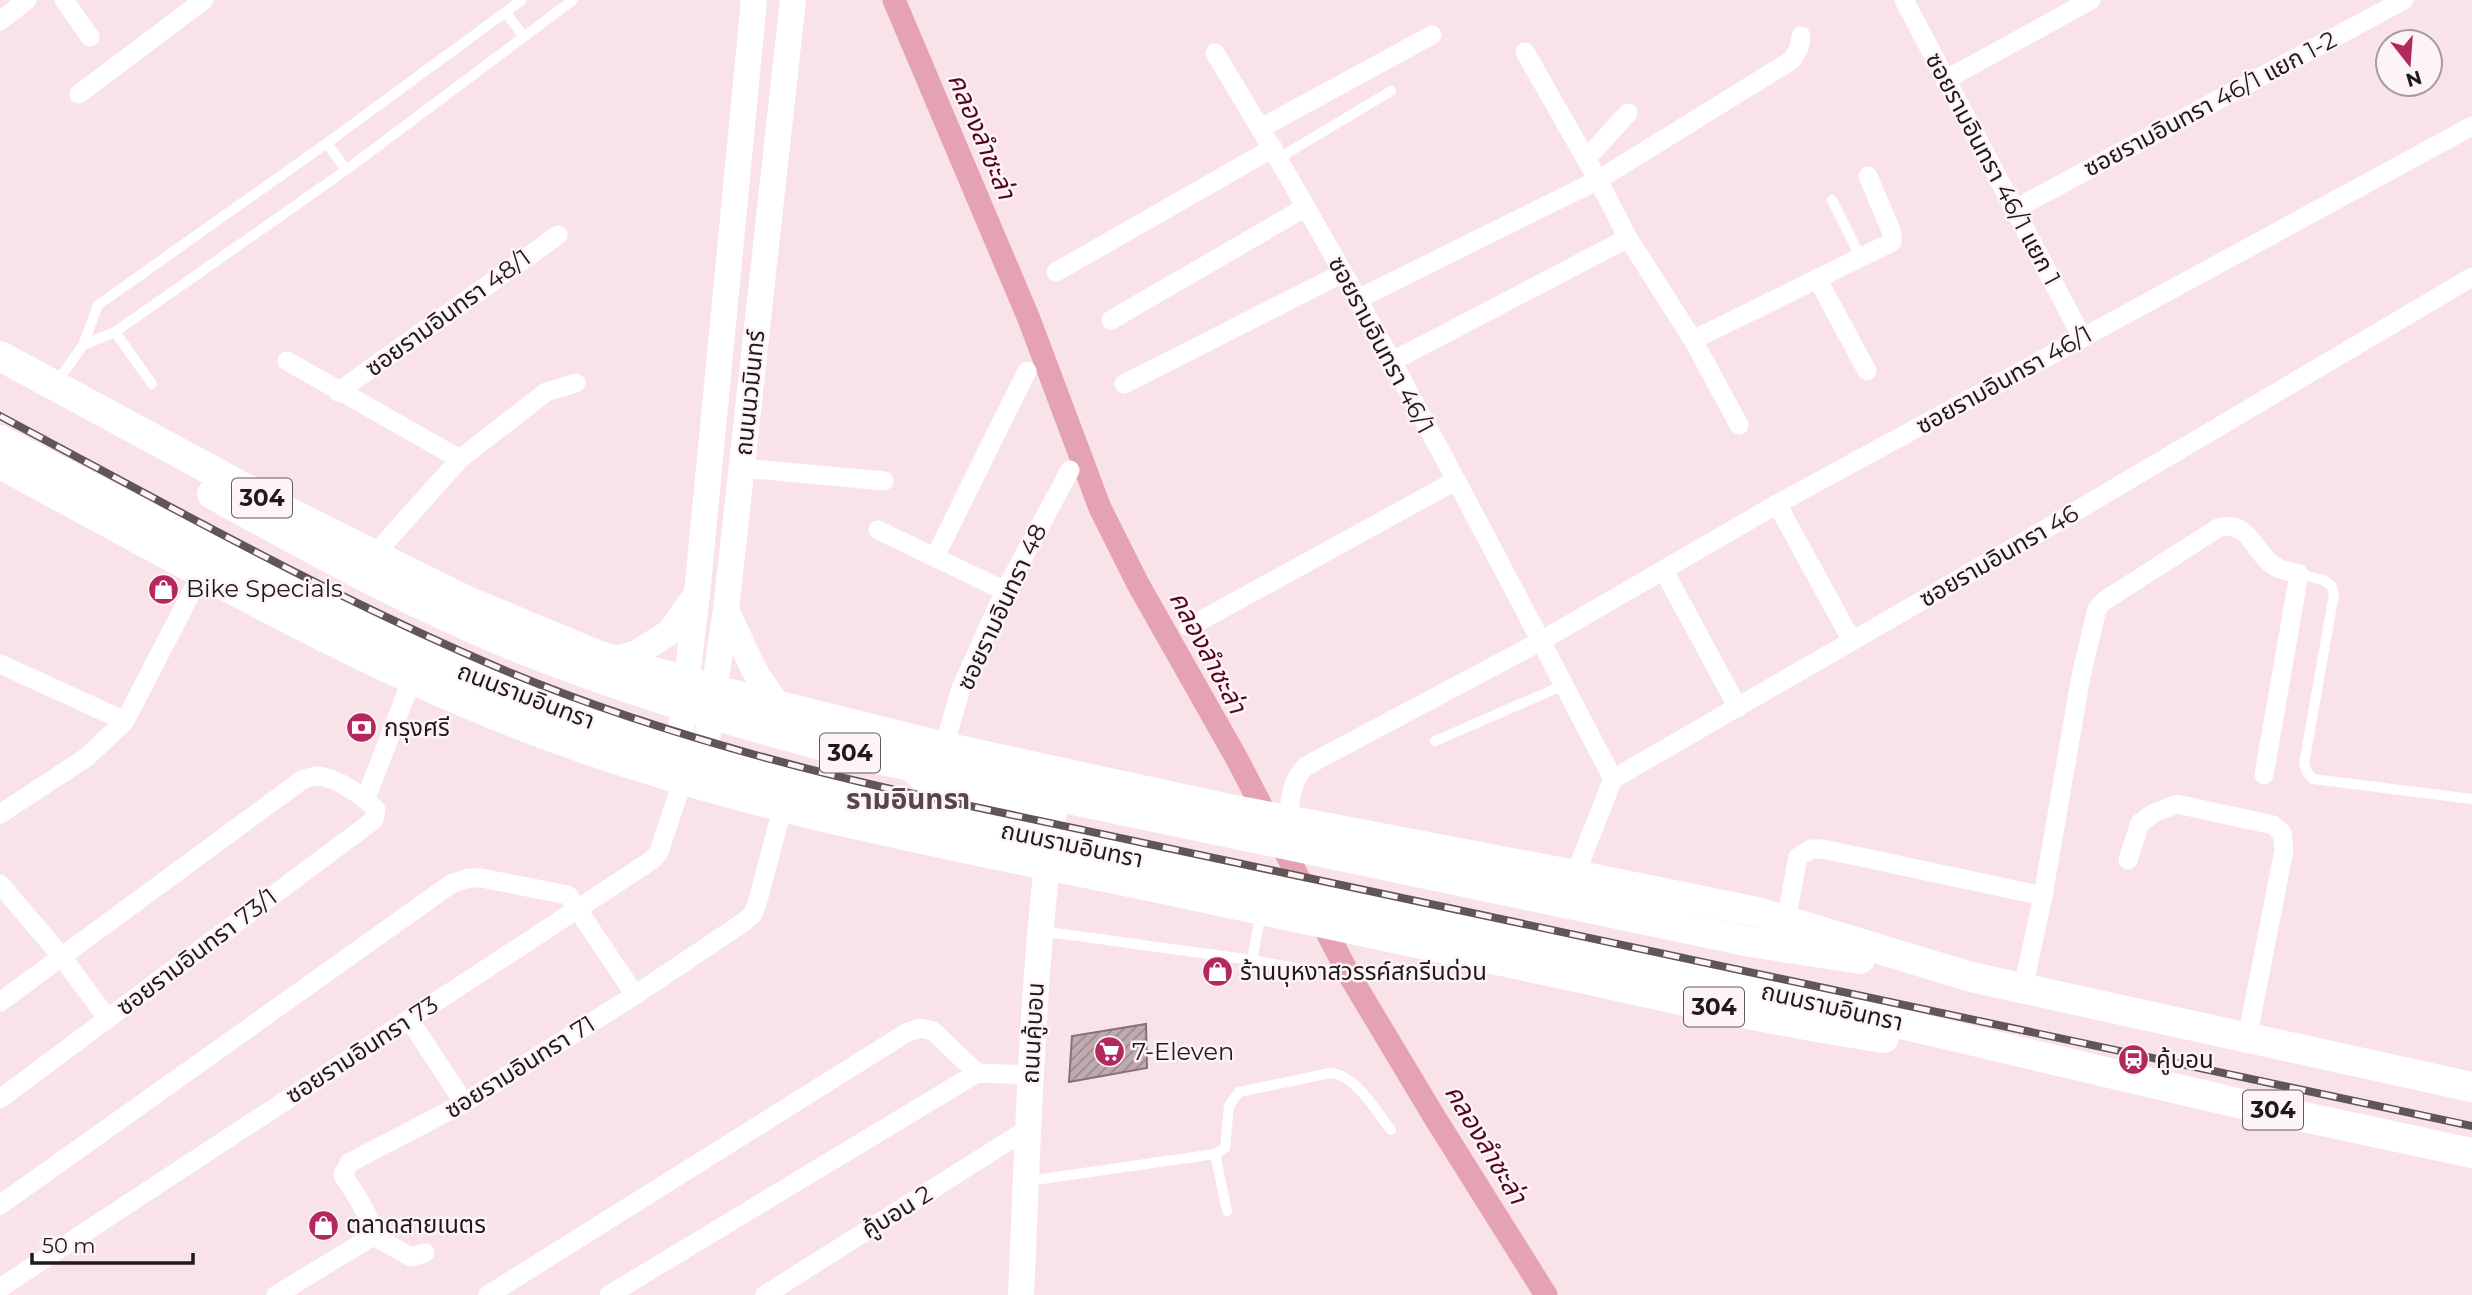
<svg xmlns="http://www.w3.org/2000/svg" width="2472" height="1295" font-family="Montserrat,'Noto Sans Thai',sans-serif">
	<defs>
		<pattern id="building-hatch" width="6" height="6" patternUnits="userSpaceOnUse" patternTransform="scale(1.75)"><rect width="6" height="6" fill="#bfaaaf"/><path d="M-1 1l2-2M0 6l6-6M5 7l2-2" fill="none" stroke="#9b8a8e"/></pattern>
	</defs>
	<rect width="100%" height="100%" fill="#f9e3e8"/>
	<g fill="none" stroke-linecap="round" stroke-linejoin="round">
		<path stroke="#e4a2b3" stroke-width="23" d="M894,0L1029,319L1100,508L1138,584L1237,759L1348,973L1435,1118L1546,1295"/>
	</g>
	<path fill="url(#building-hatch)" stroke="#857277" stroke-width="2" d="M1146,1024L1147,1068L1069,1082L1072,1036Z"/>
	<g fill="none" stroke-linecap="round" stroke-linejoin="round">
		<path stroke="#fff" stroke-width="10" d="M506,13L524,37
			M327,143L346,170
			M1279,158L1391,91
			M1832,200L1861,258
			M115,332L152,384
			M83,345L115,332L346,170L573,0
			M57,382L83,345L98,305L327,143L522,0
			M2299,574L2323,580L2331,585L2334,594L2304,764L2307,772L2313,779L2472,799
			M1435,741L1564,685
			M1041,931L1252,960L1300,969
			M1252,960L1261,912
			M1215,1154L1227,1211
			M1028,1181L1215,1154L1225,1148L1229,1106L1239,1092L1330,1073C1355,1074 1376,1111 1391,1130"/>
		<path stroke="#fff" stroke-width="19" d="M64,0L90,37
			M1904,0L2082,337
			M0,21L27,0
			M1525,52L1598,180L1628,238L1693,340L1739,425
			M1215,53C1358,288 1485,534 1613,779
			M1945,80L2091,0
			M79,94L204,0
			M1261,128L1432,35
			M1586,159L1628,113
			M2015,209L2404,0
			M1056,272L1273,148
			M1817,278L1867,371
			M1358,299L1598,180L1792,60L1799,48L1801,36
			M1111,320L1306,207
			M1693,340L1892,242V233L1868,176
			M287,361L460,459
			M1391,362L1628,238
			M1124,384L1343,273
			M338,392L558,235
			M742,468L884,481
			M1777,504L1852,641
			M878,530L1005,591
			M374,555L460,459L546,392L576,383
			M935,557L1027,371
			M1664,571L1738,708
			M1189,627L1455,481
			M0,664L125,721
			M944,747L961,688L1005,591L1070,470
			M366,798L412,679
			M0,814L87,757L125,721L202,572
			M1288,821C1290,800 1291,781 1306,766L1541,641L1777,504L2472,126
			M2128,860L2140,823L2154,813L2177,804L2273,825L2282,833L2284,850L2247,1039
			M1575,875L1613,779L2039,533L2472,277
			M0,884L62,957L107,1018
			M1786,921L1798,857L1811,849H1823L2043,896
			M2023,989L2043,896L2081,676L2097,609L2104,601L2218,528C2251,518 2254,557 2278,568C2284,571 2292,572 2299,574L2264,775
			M0,1002L302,780C307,778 313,776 318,776C336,777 365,797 376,810L374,820L0,1099
			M409,1019L464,1103
			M0,1205L451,884L468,878H481L568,895L635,995
			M372,1235L411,1257L425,1253
			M0,1288L652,860L659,852L683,779
			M276,1295L370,1238C377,1222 352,1190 343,1175L349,1163L464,1103L635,995L744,922L752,915L757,904L783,806
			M488,1295L906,1033L920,1028L933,1031L977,1073
			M609,1295L977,1073L1031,1075
			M765,1295L1029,1128"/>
		<path stroke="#fff" stroke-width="26" d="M727,612L755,672L779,707
			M615,660L637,653L670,632L696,595
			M908,764L925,782L940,790L1040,814L1051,828
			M676,771L697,594L754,0
			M701,779L726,610L793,0
			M1021,1295C1029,1122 1032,948 1059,777"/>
		<path stroke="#fff" stroke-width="30" d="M0,356L296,516L467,601L600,656L715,690L944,747L1224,808L1575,875L1757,912L1971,977L2472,1087
			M0,440L321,607L472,676L638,737L741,770L842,796L1735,985L2229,1101L2472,1153
			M0,464C178,559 354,663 544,734C756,813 981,850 1201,897C1327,924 1454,951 1581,978C1681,1000 1782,1023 1884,1038
			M212,494C322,555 433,616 550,660C650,698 752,727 854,754L1751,942L1860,959"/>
		<defs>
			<path id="rail" d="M0,416C168,505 334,599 511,673C635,724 764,760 895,790L2472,1126"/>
		</defs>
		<use href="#rail" stroke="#605558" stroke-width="8"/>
		<use href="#rail" stroke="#fdf4f6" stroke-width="5" stroke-dasharray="16" stroke-linecap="butt"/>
	</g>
	<defs>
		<symbol id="shop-disc" viewBox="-11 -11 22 22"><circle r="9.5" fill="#b42860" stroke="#fdf4f6"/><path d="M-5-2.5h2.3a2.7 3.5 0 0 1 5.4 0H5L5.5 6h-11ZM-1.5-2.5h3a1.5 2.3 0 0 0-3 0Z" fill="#fff"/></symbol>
		<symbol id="bank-disc" viewBox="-11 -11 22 22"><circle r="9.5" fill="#b42860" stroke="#fdf4f6"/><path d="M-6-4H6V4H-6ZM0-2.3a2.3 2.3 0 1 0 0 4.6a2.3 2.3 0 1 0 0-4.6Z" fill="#fff"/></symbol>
		<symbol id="supermarket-disc" viewBox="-11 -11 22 22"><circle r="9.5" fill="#b42860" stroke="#fdf4f6"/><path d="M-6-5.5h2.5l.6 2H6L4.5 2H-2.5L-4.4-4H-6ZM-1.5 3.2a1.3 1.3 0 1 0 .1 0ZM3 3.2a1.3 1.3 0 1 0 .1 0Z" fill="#fff"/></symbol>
		<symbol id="station-disc" viewBox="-11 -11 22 22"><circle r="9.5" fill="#b42860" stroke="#fdf4f6"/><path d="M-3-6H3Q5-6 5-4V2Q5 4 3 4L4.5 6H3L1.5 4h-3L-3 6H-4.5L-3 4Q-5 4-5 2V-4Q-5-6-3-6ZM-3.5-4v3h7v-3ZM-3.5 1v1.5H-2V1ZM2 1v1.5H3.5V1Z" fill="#fff"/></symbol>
	</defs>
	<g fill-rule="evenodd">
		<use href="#shop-disc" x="146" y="572" width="35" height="35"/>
		<use href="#bank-disc" x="344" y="710" width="35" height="35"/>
		<use href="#shop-disc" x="1200" y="954" width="35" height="35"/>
		<use href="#supermarket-disc" x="1092" y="1034" width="35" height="35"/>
		<use href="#station-disc" x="2116" y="1042" width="35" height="35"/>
		<use href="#shop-disc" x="306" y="1208" width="35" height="35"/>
	</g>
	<g text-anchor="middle" stroke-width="5" stroke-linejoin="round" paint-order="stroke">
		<g fill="#fdf4f6" stroke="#625b5d" stroke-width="2">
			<rect x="232" y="478.5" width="60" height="39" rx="5"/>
			<rect x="820" y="733.5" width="60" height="39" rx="5"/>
			<rect x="1684" y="987.5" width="60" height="39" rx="5"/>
			<rect x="2243" y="1090.5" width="60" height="39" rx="5"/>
		</g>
		<g font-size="23" font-weight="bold" fill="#20191b">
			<text x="262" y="506">304</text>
			<text x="850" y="761">304</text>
			<text x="1714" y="1015">304</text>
			<text x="2273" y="1118">304</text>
		</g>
		<g font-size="24" fill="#20191b" stroke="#fdf4f6">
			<text transform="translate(2210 104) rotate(-28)" y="8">ซอยรามอินทรา 46/1 แยก 1-2</text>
			<text transform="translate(1993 169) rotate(62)" y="8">ซอยรามอินทรา 46/1 แยก 1</text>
			<text transform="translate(448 313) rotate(-36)" y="8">ซอยรามอินทรา 48/1</text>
			<text transform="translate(1381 345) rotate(62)" y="8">ซอยรามอินทรา 46/1</text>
			<text transform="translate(2004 380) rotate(-29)" y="8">ซอยรามอินทรา 46/1</text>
			<text transform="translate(750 393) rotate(-84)" y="8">ถนนนวมินทร์</text>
			<text transform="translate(1999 556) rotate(-30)" y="8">ซอยรามอินทรา 46</text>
			<text transform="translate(1002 607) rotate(-65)" y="8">ซอยรามอินทรา 48</text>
			<text transform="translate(526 696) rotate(21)" y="8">ถนนรามอินทรา</text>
			<text transform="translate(1072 845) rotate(12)" y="8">ถนนรามอินทรา</text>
			<text transform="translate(197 952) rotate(-37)" y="8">ซอยรามอินทรา 73/1</text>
			<text transform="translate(1832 1007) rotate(13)" y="8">ถนนรามอินทรา</text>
			<text transform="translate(1033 1033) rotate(-87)" y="8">ถนนคู้บอน</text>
			<text transform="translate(362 1050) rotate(-33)" y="8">ซอยรามอินทรา 73</text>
			<text transform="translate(520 1067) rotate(-32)" y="8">ซอยรามอินทรา 71</text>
			<text transform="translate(897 1212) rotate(-32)" y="8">คู้บอน 2</text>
		</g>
		<g font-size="24" fill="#20191b" stroke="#fdf4f6" text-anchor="start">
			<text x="186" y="597">Bike Specials</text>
			<text x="384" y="736">กรุงศรี</text>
			<text x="1240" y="980">ร้านบุหงาสวรรค์สกรีนด่วน</text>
			<text x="1132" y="1060">7-Eleven</text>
			<text x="2156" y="1068">คู้บอน</text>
			<text x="346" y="1233">ตลาดสายเนตร</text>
		</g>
		<g font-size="26" font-style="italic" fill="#530426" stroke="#fdf4f6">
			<text transform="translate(982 136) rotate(67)" y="9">คลองลำชะล่า</text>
			<text transform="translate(1208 652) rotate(62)" y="9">คลองลำชะล่า</text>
			<text transform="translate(1486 1144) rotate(59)" y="9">คลองลำชะล่า</text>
		</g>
		<g font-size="28" font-weight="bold" fill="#574549" stroke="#fdf4f6">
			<text x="908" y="809">รามอินทรา</text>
		</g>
	</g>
	<g transform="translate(2409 63) rotate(163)"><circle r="33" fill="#fdf4f6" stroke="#a59c9e" stroke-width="2"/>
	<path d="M0-5L12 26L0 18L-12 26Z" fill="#b42860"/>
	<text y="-10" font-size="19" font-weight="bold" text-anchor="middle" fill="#20191b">N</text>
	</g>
	<path d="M32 1253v10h161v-10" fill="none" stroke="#20191b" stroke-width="3.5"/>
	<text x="42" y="1253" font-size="21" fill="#20191b" stroke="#fdf4f6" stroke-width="5" paint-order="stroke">50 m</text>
</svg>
